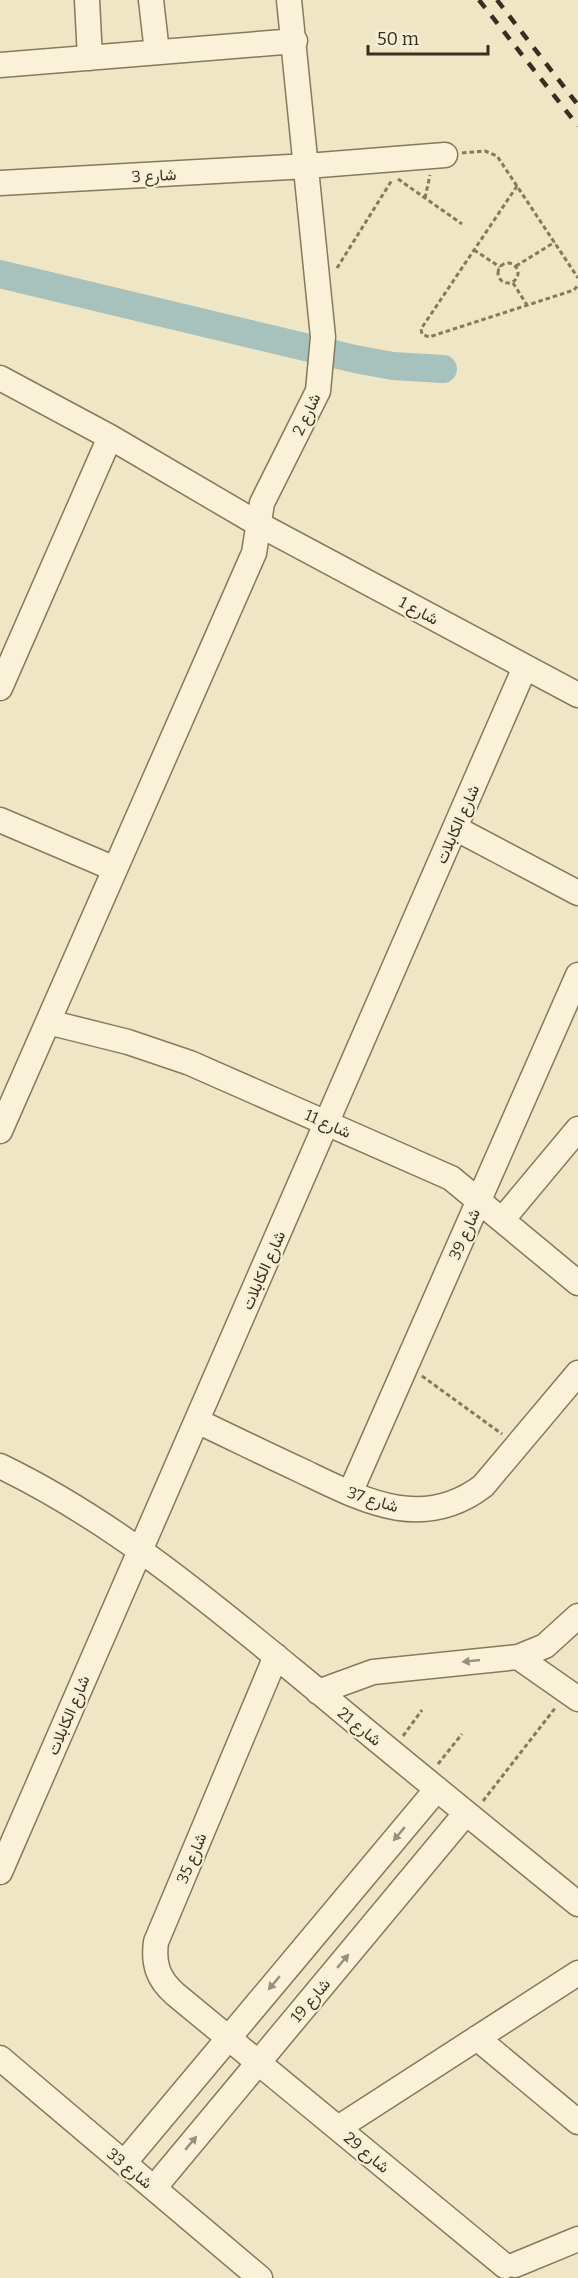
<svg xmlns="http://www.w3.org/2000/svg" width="578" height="2278" font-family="Bitter,Vazirmatn,serif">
	<rect width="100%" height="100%" fill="#eee6c5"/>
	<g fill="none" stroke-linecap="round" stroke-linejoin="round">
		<path stroke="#a7c1bc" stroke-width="28" d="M0,274L355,359L393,366L443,369"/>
		<defs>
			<path id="minor" d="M87,0L90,58
				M151,0L157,52
				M0,65L295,41
				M0,183L307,166L445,155
				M0,378L110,437L260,525L578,695
				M0,688L110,437
				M0,820L115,869
				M455,828L578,893
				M48,1022L128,1042L190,1063L451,1178L578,1283
				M0,1131L254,553L262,503L318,391L323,337L289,0
				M502,1220L578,1129
				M197,1421C231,1437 265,1454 300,1470C361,1499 421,1533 483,1486L578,1373
				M0,1466C118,1523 217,1608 318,1691C404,1763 491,1833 578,1904
				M350,1493L578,975
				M276,1656L156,1942C153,1964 158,1979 175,1994L505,2266
				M518,1657L578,1699
				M318,1692L373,1672L518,1657L545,1646L578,1616
				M0,1872L525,667
				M477,2038L578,2122
				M0,2058L260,2278
				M338,2128L578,1973
				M124,2163L437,1789
				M154,2188L466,1813
				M515,2265L578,2239"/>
		</defs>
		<use href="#minor" stroke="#89785b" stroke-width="27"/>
		<path stroke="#89785b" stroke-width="3" stroke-dasharray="4.5 3" stroke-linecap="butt" d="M462,153L485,151L497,156L578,278
			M398,179L462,224
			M517,186L421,329L422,334L429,337L574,290L578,285
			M425,198L430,175
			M474,250L500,267
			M498 273a10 10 0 1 1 20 0a10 10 0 1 1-20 0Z
			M516,266L555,242
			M337,268L392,180
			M513,283L527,305
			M422,1376L502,1434
			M403,1736L422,1710
			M438,1764L462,1734
			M483,1801L556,1707"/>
		<use href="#minor" stroke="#f9f2d8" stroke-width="24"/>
		<path stroke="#392e1f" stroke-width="4.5" stroke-dasharray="10 10" stroke-linecap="butt" d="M479,0L578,126
			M497,0L578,105"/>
	</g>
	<defs><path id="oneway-solid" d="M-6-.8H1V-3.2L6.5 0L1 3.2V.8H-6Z" transform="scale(1.5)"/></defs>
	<g fill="#99907c">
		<use href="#oneway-solid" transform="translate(471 1661) rotate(174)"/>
		<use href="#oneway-solid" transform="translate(399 1834) rotate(130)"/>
		<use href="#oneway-solid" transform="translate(343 1961) rotate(-50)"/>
		<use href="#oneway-solid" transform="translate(274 1983) rotate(130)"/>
		<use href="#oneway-solid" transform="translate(191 2143) rotate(-50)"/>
	</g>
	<g text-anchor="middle" stroke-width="4.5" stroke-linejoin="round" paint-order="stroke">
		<g font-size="16" fill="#392e1f" stroke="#f6efd5">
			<text transform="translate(154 175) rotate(-3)" y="6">شارع 3</text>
			<text transform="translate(306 414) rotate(-65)" y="6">شارع 2</text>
			<text transform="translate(419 610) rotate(28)" y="6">شارع 1</text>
			<text transform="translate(457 824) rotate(-66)" y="6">شارع الكابلات</text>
			<text transform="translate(328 1123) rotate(24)" y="6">شارع 11</text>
			<text transform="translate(464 1234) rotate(-66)" y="6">شارع 39</text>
			<text transform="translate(263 1270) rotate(-66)" y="6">شارع الكابلات</text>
			<text transform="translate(373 1499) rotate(17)" y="6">شارع 37</text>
			<text transform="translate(68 1715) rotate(-67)" y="6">شارع الكابلات</text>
			<text transform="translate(360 1726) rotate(39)" y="6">شارع 21</text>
			<text transform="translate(191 1858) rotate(-67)" y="6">شارع 35</text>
			<text transform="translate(310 2000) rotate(-50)" y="6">شارع 19</text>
			<text transform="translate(367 2152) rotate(40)" y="6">شارع 29</text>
			<text transform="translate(130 2168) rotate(40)" y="6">شارع 33</text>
		</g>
	</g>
	<path d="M368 45v9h120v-9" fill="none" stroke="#392e1f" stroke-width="3"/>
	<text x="377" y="45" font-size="18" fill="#392e1f" stroke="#f6efd5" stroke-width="4.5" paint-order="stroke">50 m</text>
</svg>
